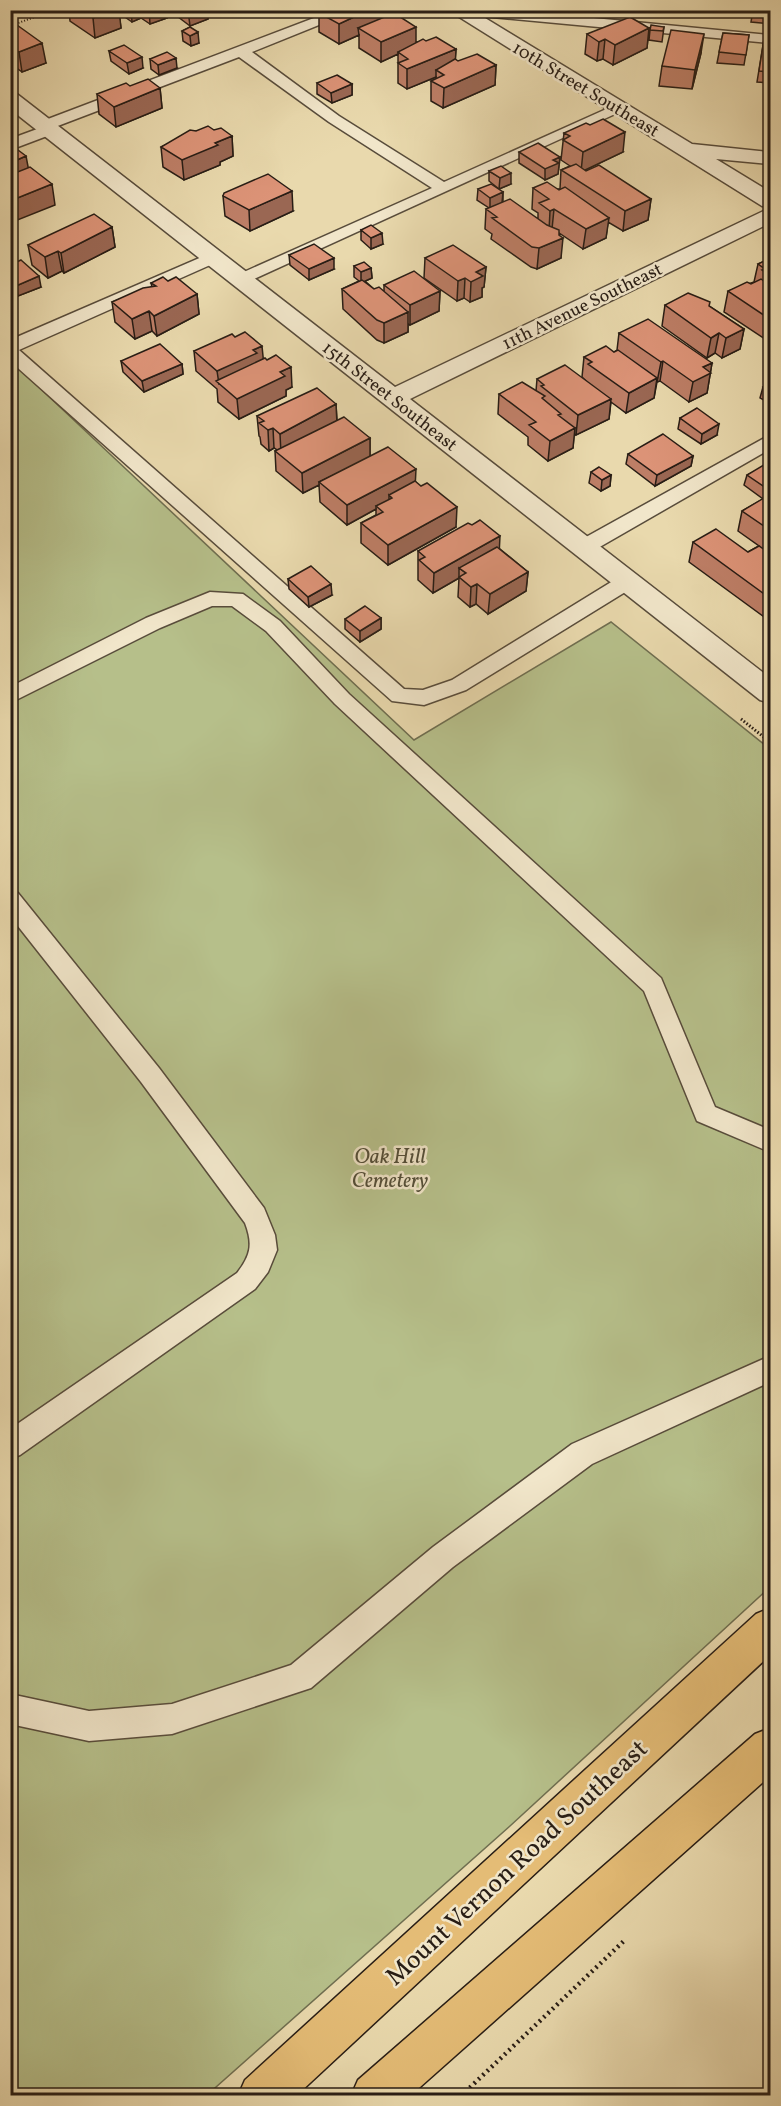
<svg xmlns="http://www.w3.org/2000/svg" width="781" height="2106" font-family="Vollkorn,serif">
	<rect width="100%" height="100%" fill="#e9d9ad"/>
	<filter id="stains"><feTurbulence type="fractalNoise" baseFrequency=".00333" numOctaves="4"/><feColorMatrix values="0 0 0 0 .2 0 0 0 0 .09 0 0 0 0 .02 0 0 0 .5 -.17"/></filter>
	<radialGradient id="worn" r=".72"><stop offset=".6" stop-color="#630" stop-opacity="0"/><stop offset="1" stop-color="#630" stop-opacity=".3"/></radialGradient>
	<path fill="#b6bf8a" stroke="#6f6e50" stroke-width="1.5" d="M10,360L414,740L611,622L770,749V1587L510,1826L207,2095H11Z"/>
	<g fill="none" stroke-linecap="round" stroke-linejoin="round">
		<defs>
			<path id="service" d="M335,10H356L252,52L339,116L444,182L613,106L618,104L626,109L241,285L233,280L235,276L432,188L329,122L239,57L55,127L58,130L55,133L10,150V139L40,128L37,125L40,122Z
				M453,10H511L770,35V43L460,14Z
				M211,253L219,258L217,262L19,350L404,689L423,690L452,680L621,576H635L638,581L635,586L466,690L424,705L392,701L10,361V340Z
				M770,435V449L591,552H577L574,547L577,542Z
				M210,592L243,594L280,621L349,694L661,978L715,1107L770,1130V1152L697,1121L644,991L335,704L266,631L232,606H212L160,628L10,703V687L146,618Z
				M10,890L18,893L159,1068L264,1208L275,1235L277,1250L268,1272L255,1289L20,1455L10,1459V1429L237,1273C251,1255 253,1244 245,1223L141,1082L10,916Z
				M770,1356V1382L592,1464L453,1567L311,1688L172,1734L89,1741L10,1724V1694L89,1711L172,1704L291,1665L433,1547L572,1444Z"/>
			<path id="minor" d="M448,10H472L692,144L770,152V164L716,159L770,192V207L762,206Z
				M10,92L17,94L395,387L770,208V223L410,399L770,678V703L760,700L10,109Z"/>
			<path id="primary" d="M770,1608V1655L296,2096H238L245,2080L756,1614Z
				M770,1728V1776L410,2096H351L358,2080L755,1734Z"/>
		</defs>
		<use href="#service" stroke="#584c3b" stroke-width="3"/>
		<use href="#minor" stroke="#584c3b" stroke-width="3"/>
		<use href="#primary" stroke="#281d15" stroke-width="3"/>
		<path stroke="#281d15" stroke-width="2" stroke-dasharray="1 2" stroke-linecap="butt" d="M416,10L424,16
			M10,26L54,10"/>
		<path stroke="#281d15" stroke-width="3" stroke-dasharray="1.5 2" stroke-linecap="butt" d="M741,719L770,742"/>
		<path stroke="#281d15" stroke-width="4.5" stroke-dasharray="2 4" stroke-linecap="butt" d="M461,2096L626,1939"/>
		<use href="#service" fill="#f1e6ca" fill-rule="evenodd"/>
		<use href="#minor" fill="#f1e6ca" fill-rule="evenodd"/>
		<use href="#primary" fill="#e4bc76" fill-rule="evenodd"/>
	</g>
	<path fill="#bd7e66" stroke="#281d15" stroke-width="1.5" d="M69,10H166L167,18L150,24L141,18L132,22L119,13L121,28L95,38L70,21Z
		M169,10H216V11L208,15V19L190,26Z
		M384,10V18L416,42L426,41L456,49L455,60L458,61L496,65L495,85L443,108L431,101V81L436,79V77L407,89L398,83V54L381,62L359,48V35L339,44L319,32V13Z
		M632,10H665L664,14Z
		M753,10H771V24L751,22Z
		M10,20L46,63L22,72L10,63Z
		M190,27L199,43L191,46L183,41L182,31Z
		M664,27L662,42L649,40L650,30Z
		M649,28L647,48L613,65L603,59L597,61L585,54L587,34Z
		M723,33L749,35L744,65L717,63Z
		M764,39L771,40V83L757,82Z
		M109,51L143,68L129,74L111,61Z
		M701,53L692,89L659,86L662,66Z
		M150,59L177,68L159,75L151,69Z
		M317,83L352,84V95L332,103L317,94Z
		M130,86L160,88L162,108L116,127L99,114L97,94Z
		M771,97V124H769Z
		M214,130L232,136L233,156L220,162V165L184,180L163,167L161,147L196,131Z
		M564,133L623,152L585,170L651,199L648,220L623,231L608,222L606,238L583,249L559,233L561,258L537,269L531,267L491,239L492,234L485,229L486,209L489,208L477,200L478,189L503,192V202L538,219V213L532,209L533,188L560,189L561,170L570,166L561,160Z
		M519,152L560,157L558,174L545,180L519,163Z
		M489,171L511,184L499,189L489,181Z
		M223,196L293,211L250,231L225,216Z
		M112,227L115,247L64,273L62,271L48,278L32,265L28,245Z
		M361,230L383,244L371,249L361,240Z
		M289,255L334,269L309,280L290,265Z
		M425,258L486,267L484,287L482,288V297L470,302L464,298L457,301L424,278Z
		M771,258V340L768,341L724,312L728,291L754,282L758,264Z
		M10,265L41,287L18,296L10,290Z
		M354,266L371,268L372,278L365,281L374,289L384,291V285L440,291L439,311L410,325L408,324V332L384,343L377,340L343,309L342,289L359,281L354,277Z
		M168,281L197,294L199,314L157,336L152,331L135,339L115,322L112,302L152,287L151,283Z
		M665,305L709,306L744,329L740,349L722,358L715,353L707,358L662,326Z
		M619,333L712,363L707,393L689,402L660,381L657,382L654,398L626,413L611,402L609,419L576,435L574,434L573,448L548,461L528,445V437L498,414L499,394L536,391L537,379L586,381L582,377L584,357L614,352L617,350Z
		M194,351L263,359L292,387L286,390V396L239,419L218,402L217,389L196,371Z
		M121,361L182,364L183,374L144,392L123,372Z
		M771,382V404L760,398L763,387Z
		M336,404L337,420L370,438V456L415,481L456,527L388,565L361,543V523L376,515V509L347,525L320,502L319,485L303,493L276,471L275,451L277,450L274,448L269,451L261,444L260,437L259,436L257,416Z
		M680,418L717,435L701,444L678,429Z
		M628,454L693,456L691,466L655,486L626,464Z
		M771,463V495L765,498L771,502V622L689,562L693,542L748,552L759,546L738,531L742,511L763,499L744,485L747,475Z
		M591,472L611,475L610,486L601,491L589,483Z
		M500,549L528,572L526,591L488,614L476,604L470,607L458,597L459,578L433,593L418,580V551Z
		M288,579L332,595L309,607L289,589Z
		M381,618V629L360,642L345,629V619Z"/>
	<path fill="#9a6753" stroke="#281d15" stroke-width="1.5" d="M113,10H119L121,28L95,38L93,18Z
		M131,10H141V18L132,22Z
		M149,10H166L167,18L150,24Z
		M188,10H216V11L208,15V19L190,26Z
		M369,10H384V23L358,28L359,35L339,44V24Z
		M416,27V46L398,52V54L381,62V42Z
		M649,28L647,48L613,65L615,45Z
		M198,32L199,43L191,46L190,36Z
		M704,34L701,53L692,89L695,70Z
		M605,39L603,59L597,61L599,42Z
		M42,43L46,63L22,72L19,52Z
		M456,49L455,69L436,70V77L407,89V69Z
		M142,57L143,68L129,74L127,63Z
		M176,58L177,68L159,75L158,65Z
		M496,65L495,85L443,108L444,88Z
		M352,84V95L332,103L331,93Z
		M160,88L162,108L116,127L114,107Z
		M625,132L623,152L581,172L583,152Z
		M232,136L233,156L220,162V165L184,180L182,160L215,143Z
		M26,156L30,177L10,175V163Z
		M560,157L558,174L545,180V169L553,160Z
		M511,173V184L499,189L500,178Z
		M52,184L55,205L10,223V201Z
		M292,191L293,211L250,231L249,210Z
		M503,192L502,203L490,209V198Z
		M651,199L648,220L623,231L625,211Z
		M554,209L552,229L549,231L550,211Z
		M609,218L606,238L583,249L586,229Z
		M112,227L115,247L64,273L61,253Z
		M382,233L383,244L371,249V238Z
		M563,238L561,258L537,269L539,248Z
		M58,251L62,271L48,278L45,257Z
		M334,258V269L309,280V269Z
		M486,267L484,287L482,288V297L470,302L471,282L476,272Z
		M371,268L372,278L361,283V272Z
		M39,276L41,287L18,296L16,286Z
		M465,278L464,298L457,301L458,281Z
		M440,291L439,311L410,325V305Z
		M197,294L199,314L157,336L154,316Z
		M149,311L152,331L135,339L132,319Z
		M408,312V332L384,343V323Z
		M744,329L740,349L722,358L726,338Z
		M771,329V340L768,341Z
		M719,333L715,353L707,358L711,338Z
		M262,346L264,366L219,384L217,371L253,350Z
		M663,361L660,381L657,382L661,362Z
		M712,363L707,393L689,402L693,382L703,367Z
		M182,364L183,374L144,392L142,381Z
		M291,367L292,387L286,390V396L239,419L237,399L280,372Z
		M657,378L654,398L626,413L629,393Z
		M611,399L609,419L576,435L578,415Z
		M336,404L337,424L281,454L280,434Z
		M719,424L717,435L701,444L702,434Z
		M273,428L274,448L269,451L268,430Z
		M575,428L573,448L548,461L550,441Z
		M370,438V458L319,482V485L303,493L302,473Z
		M693,456L691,466L655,486L657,475Z
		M416,469L415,489L392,498L389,495V502L376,506V509L347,525V505Z
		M611,475L610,486L601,491L602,480Z
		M771,486V495L763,499L766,488Z
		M457,507L456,527L388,565V545Z
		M500,536L499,556L466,573L459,568V578L433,593L434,573Z
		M528,572L526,591L488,614L490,594Z
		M331,584L332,595L309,607L308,597Z
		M477,584L476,604L470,607L471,587Z
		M381,618V629L360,642V631Z"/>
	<path fill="#dc9377" stroke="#281d15" stroke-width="1.5" d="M81,10H113L93,18Z
		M324,10H369L339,24L319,13Z
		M753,10H771V13L752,11Z
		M394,13L416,27L381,42L358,28Z
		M630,17L649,28L615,45L605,39L599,42L587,34Z
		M10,20L42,43L19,52L10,46Z
		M651,25L664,27L663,31L650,30Z
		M190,27L198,32L190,36L182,31Z
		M671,30L704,34L695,70L662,66Z
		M723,33L749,35L746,55L719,52Z
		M436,37L456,49L407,69L398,63L408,59L398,52L423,39L426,41Z
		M764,39L771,40V72L759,71Z
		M124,45L142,57L127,63L109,51Z
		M167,52L176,58L158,65L150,59Z
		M477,54L496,65L444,88L431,81L444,75L436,70L455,59L458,61Z
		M337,75L352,84L331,93L317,83Z
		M148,79L160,88L114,107L97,94L126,83L130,86Z
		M603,119L625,132L583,152L563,140L570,136L564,133L586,123L590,125Z
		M208,126L214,130L221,128L232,136L215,143L218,145L182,160L161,147L190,130L196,131Z
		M538,143L560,157L553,160L559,163L545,169L519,152Z
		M10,144L26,156L10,163Z
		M576,164L586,171L599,165L651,199L625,211L561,170Z
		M501,166L511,173L500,178L489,171Z
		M30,167L52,184L10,201V178L13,177L10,175Z
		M268,174L292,191L249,210L223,196L224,193Z
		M547,182L559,190L565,187L609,218L586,229L554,209L550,211L539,203L549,199L533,188Z
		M491,184L503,192L490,198L478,189Z
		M510,199L547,225L559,230V235L563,238L539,248L532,247L492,218L497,217L486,209Z
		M94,214L112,227L61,253L58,251L45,257L28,245Z
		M371,225L382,233L371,238L361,230Z
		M314,244L334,258L309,269L289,255Z
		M453,245L486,267L476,272L483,276L471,282L465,278L458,281L425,258Z
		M771,258V276L762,270L765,269L758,264Z
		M21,260L39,276L16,286L10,281V265Z
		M364,262L371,268L361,272L354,266Z
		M414,271L440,291L410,305L384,285Z
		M163,277L168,281L176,277L197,294L154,316L149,311L132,319L112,302L143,288L156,286L151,283Z
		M761,279L771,286V320L728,291L747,282L751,284Z
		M362,280L374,289L379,287L408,312L384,323L377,320L342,289Z
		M688,293L710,302L709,306L744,329L726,338L719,333L711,338L665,305Z
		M648,319L712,363L703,367L711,373L693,382L663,361L661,362L619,333Z
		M245,332L262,346L253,350L257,353L217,371L194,351L232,334L235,337Z
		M160,344L182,364L142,381L121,361Z
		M606,346L614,352L618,350L657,378L629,393L588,364L592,362L584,357Z
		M276,355L291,367L280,372L285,376L237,399L216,381L265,358L267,360Z
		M565,365L611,399L578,415L541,386L544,385L537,379Z
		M522,382L545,396L542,398L561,414L558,415L575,428L550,441L529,425L536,422L499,394Z
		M771,382V392L763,387Z
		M317,388L336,404L280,434L273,428L268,430L259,423L264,421L257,416Z
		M697,408L719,424L702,434L680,418Z
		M344,417L370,438L302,473L275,451Z
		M663,434L693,456L657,475L628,454Z
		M388,447L416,469L347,505L319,482Z
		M769,462L771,463V486L766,488L747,475Z
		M599,467L611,475L602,480L591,472Z
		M415,481L421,486L427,483L457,507L388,545L361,523L383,512L376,506L392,498L389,495Z
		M764,498L771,502V531L742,511Z
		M480,520L500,536L434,573L419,560L425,557L418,551L468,523L472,525Z
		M716,529L748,552L759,546L771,554V599L693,542Z
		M497,547L528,572L490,594L477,584L471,587L459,577L466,573L459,568Z
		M311,566L331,584L308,597L288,579Z
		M365,606L381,618L360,631L345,619Z"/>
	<g text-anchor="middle" stroke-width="5" stroke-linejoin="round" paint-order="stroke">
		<g font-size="18" fill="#281d15" stroke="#f1e6ca">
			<text transform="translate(586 89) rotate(31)" y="6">10th Street Southeast</text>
			<text transform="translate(582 306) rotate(-26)" y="6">11th Avenue Southeast</text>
			<text transform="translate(390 396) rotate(38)" y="6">15th Street Southeast</text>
		</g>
		<g font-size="21" font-style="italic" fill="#534e38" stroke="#f1e6ca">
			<text x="390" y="1163">Oak Hill<tspan x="390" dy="24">Cemetery</tspan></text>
		</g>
		<g font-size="26" fill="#281d15" stroke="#f1e6ca">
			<text transform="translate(516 1862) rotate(-43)" y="9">Mount Vernon Road Southeast</text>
		</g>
	</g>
	<rect width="781" height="2106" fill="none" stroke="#e9d9ad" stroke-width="36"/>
	<rect x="12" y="12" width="757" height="2082" fill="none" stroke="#281d15" stroke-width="3"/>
	<rect x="18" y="18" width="745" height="2070" fill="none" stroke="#281d15" stroke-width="1.5"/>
	<rect width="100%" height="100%" filter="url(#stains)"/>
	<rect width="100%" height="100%" fill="url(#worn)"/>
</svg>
